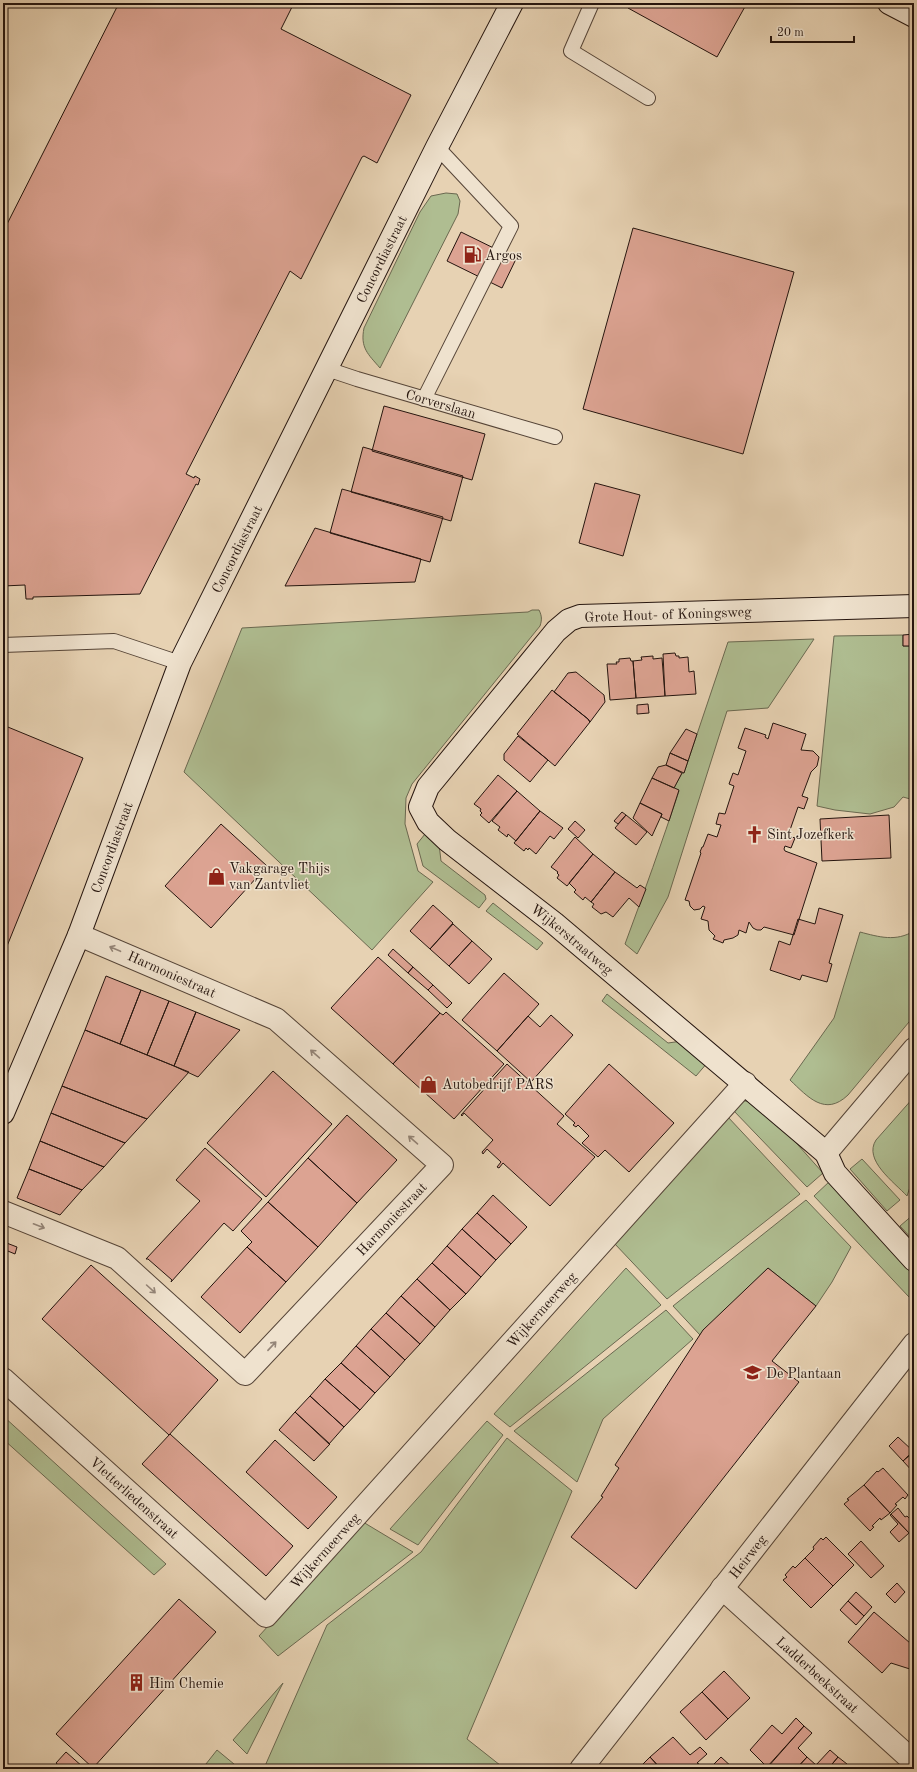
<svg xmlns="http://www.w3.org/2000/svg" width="917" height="1772" font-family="'Old Standard TT',serif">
	<rect width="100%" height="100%" fill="#e7d2b3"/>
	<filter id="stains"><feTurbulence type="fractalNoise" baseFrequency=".005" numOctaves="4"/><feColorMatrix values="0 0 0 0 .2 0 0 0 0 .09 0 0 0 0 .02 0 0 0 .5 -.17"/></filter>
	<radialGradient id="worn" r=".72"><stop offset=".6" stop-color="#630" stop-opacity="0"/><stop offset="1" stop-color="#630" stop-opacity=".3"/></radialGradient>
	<path fill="#afbd91" stroke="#6a6850" d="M446,193L457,194L460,201L458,214L380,368C368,354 360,348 364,328L420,212L431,196Z
		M532,610H539C542,616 542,620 540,626L412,784L406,798L405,824L418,871L433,882L372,950L184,772L242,628L528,612Z
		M903,635V646H914V800L903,797L894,807L870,814L835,810L817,806L834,636Z
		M814,639L768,708L727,711L668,897L637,954L625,944C644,893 662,842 679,791L674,788L682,773H684L728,642Z
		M425,834L439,844L441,861L485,895L486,899L479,908L423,866L417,844Z
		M493,903L543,943L537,950L486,911Z
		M914,931V1016L848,1095C825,1117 808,1097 790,1080L834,1018L860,932C879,937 896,942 914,931Z
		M607,994L668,1043L682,1041L708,1062L696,1076L602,1001Z
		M914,1097V1175L907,1196C894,1182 863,1160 876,1140Z
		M744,1101H749L765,1108L823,1173L807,1187L733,1110Z
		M727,1116L800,1194L667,1299L614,1243Z
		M862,1159L900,1200L887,1211L850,1169Z
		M830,1181L914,1272V1293L909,1297L814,1196Z
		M806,1200L851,1247L832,1282L816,1306L768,1268L700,1335L673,1306Z
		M914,1214V1241L900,1226Z
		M626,1268L661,1305L510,1427L494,1414Z
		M666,1310L693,1339L603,1419L577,1482L514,1431Z
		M3,1416L166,1564L154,1575L3,1439Z
		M487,1421L503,1435L418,1545L390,1529Z
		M507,1438L572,1491L467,1739L505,1769H270L265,1766L327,1625L421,1552Z
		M363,1522L413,1552L278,1656L259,1636Z
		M283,1683L247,1754L233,1740Z
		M217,1750L240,1769H202Z"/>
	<path fill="#dca392" stroke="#24140e" d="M119,3H294L281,29L411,95L377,163L364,156L362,157L301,279L290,271L186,474L194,478L195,476L200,479L198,485L196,484L140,594L33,597V599H26L25,585L3,586V232Z
		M631,3H747L717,57L628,8Z
		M633,228L794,272L743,454L583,409Z
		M461,232L516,259L502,288L447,261Z
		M384,406L485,434L472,480L372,451Z
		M363,447L463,476L451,521L351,492Z
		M595,483L640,495L623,556L579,543Z
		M342,489L443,517L430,562L330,533Z
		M315,528L421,559L415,582L285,586Z
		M914,634V646H903V635Z
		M675,653L676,656H679V658L688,657L689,672L694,671L696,694L665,696L663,654Z
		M653,656V659L662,658L665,696L636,698L633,661L642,660L641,657Z
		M630,658L631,661H633L636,698L610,700L607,664H617L616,662H619V659Z
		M576,672L604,695L605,702L590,722L588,719L554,692L568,673Z
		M552,690L588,719L590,722L555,766L517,734Z
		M648,704L649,713L637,714V705Z
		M773,723L806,734L801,750L813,751L819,757L817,766L811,772L802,796L808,798L804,809L798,807L790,830L789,836L795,838L791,848L785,846L784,849L785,851L817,863L794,935L764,927L761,930H757L753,928L749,922L746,933L739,930L738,935L733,938L724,940L723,943L713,939L715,936L709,930L708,921L701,919L705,907L703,906L700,909L694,910L690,906L689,901L685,900L701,853L700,852L702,847H703L708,834L717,837L721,825L716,824L719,813L725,814L734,786L729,784L733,773L738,775L746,751L738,748L745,728L766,735L765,737L768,739Z
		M3,725L83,758L3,956Z
		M686,729L697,734L688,761L670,753Z
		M518,736L548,760L530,782L504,760V754Z
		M670,753L688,761L684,773L666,765Z
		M666,765L682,773L674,788L652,778L658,767Z
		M498,775L517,791L489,823L480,815L482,813L480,811L481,809L474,804Z
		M652,778L679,790L669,821L661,817L662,814L640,803Z
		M517,791L540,811L516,841L508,834L507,837L498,830L500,827L492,821Z
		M640,803L662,814L652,836L633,818Z
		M540,811L563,828L554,839L550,836L536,854L529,848L528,850L526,848L524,851L514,843Z
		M622,812L626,815L618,824L614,821Z
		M626,815L647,832L636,845L615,828Z
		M889,815L891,858L822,861L820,819Z
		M575,821L585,830L578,838L568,829Z
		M221,824L267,866L211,928L165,886Z
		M575,837L593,854L567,886L557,878L559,875L557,873L558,872L551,867Z
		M593,854L615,872L591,902L585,897L583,900L574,892L576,890L569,883Z
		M615,872L637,888L640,885L646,889L639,907L629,898L613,917L606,912L601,914L592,907L594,904L591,902Z
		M433,905L453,923L430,949L410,931Z
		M819,908L843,915L829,963L832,964L827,982L802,975L800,980L770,970L779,941L790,945L798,919L815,924Z
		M453,924L472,941L449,966L430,949Z
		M472,941L492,959L469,984L449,966Z
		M393,949L413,967L408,973L388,955Z
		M378,957L440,1013L393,1064L331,1008Z
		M413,967L433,985L428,990L408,973Z
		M504,973L539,1004L497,1051L462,1020Z
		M106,976L141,990L120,1044L85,1030Z
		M433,985L452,1003L447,1008L428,990Z
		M141,990L169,1001L147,1055L120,1044Z
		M169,1001L196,1012L174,1066L147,1055Z
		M196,1012L240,1030L198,1077L174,1066Z
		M446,1012L504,1064L454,1119L393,1064L440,1013L443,1015Z
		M551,1015L573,1035L531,1082L497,1051L528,1016L540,1027Z
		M85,1030L120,1044L189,1072L147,1119L62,1086Z
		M507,1064L564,1116L557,1124L595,1157L550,1206L503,1163L499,1168L497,1167L501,1162L487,1149L483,1154L482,1152L493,1140L464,1113L462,1116L461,1115Z
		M609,1064L674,1123L629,1172L605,1150L598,1157L582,1143L589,1136L578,1125L576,1127L573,1125L575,1123L565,1114Z
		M273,1071L332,1124L266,1197L207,1143Z
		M62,1086L147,1119L125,1143L51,1113Z
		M51,1113L125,1143L104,1167L40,1141Z
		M347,1115L397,1160L357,1203L308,1158Z
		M40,1141L104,1167L82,1190L29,1169Z
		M205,1148L262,1199L233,1231L224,1223L171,1282L172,1280L148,1259H146L200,1201L176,1180Z
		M308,1158L357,1203L318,1247L268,1202Z
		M29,1169L82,1190L60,1215L17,1198Z
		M493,1195L527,1227L511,1244L477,1213Z
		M268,1202L318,1247L286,1282L247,1247L252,1242L241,1231Z
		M477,1213L511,1244L496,1260L462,1229Z
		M462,1229L496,1260L481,1277L447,1246Z
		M4,1242L17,1247L15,1254L3,1249Z
		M447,1246L481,1277L466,1294L432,1263Z
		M247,1247L286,1282L240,1333L201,1297Z
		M432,1263L466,1294L450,1310L417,1279Z
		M91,1265L218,1380L169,1435L42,1319Z
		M768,1268L816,1306L772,1361L799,1382L636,1589L571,1537L603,1497L601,1496L619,1468L615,1465L703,1330Z
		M417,1279L450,1310L435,1327L401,1296Z
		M401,1296L435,1327L420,1344L386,1313Z
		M386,1313L420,1344L405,1360L371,1329Z
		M371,1329L405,1360L390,1377L356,1346Z
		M356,1346L390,1377L375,1393L341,1363Z
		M341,1363L375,1393L360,1410L325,1379Z
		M325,1379L360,1410L344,1427L310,1396Z
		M310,1396L344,1427L329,1444L295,1412Z
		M295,1412L330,1444L314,1461L279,1430Z
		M170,1434L293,1546L266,1576L142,1464Z
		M898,1437L913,1451L903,1461L889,1446Z
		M275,1440L337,1497L308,1529L246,1472Z
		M914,1452V1473L903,1461Z
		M883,1468L908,1495L905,1499L903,1497L895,1504L897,1505L890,1513L864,1485L877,1471L878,1472Z
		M864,1485L890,1513L881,1520L880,1518L872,1526L874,1527L870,1531L844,1504L849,1500L847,1499Z
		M898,1508L905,1517L907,1516L914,1523V1528L909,1533L891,1514Z
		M891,1514L909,1533L899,1542L890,1532L898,1524L890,1515Z
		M826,1537L854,1565L833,1586L805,1558L814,1549L813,1547L821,1538L823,1540Z
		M861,1541L884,1566L871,1578L848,1554Z
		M805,1558L833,1586L811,1608L783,1580L787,1577L785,1575L793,1566L795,1568Z
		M897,1583L905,1592L895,1603L886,1594Z
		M856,1592L872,1607L864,1616L848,1601Z
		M179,1599L216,1632L93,1768L56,1734Z
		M848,1601L864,1616L856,1625L840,1610Z
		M874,1612L910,1643L914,1644L913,1670L891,1663L882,1673L848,1642Z
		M724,1671L750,1698L728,1719L702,1692Z
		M702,1692L728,1719L706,1740L680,1712Z
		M796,1718L804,1726L767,1767L750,1750L772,1725L782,1734Z
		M804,1726L812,1733L798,1748L807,1757L796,1769L767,1768Z
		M673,1737L690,1755L700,1747L707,1754L697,1763L699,1764L693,1769H661L650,1757Z
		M830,1750L838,1757L828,1769H796L807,1757L816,1765Z
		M66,1752L83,1767L82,1769H63L56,1763Z
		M650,1757L661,1769H638Z
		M721,1757L734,1769H709Z
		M838,1757L847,1764L842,1769H828Z"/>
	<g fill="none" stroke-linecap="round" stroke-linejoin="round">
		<defs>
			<g id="lane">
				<path d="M592,3L571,51L648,98"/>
				<path id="s1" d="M327,369L357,379L555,437"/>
				<path d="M424,399L511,226L437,147"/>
				<path d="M3,645L114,641L180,663"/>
			</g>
			<g id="street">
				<path d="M826,1153L914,1049"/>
				<path id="s2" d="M3,1212L117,1258L245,1374L442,1165L276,1019L79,935"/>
				<path id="s3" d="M3,1379L266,1616L745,1083"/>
				<path id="s4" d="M722,1588L914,1762"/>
				<path id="s5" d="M581,1769L914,1344"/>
			</g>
			<g id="secondary">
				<path d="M889,3L914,16"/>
				<path id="s6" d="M914,606L580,616L569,620L556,631L428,787L420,807L428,822L447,840L554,923L826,1153L835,1173L914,1260"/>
				<path id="s7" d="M3,1113L79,935L180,663L437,147L512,3"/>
			</g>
		</defs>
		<use href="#lane" stroke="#554437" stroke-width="16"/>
		<use href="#street" stroke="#554437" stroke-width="24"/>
		<use href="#secondary" stroke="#24140e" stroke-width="24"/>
		<use href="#lane" stroke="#efe2ce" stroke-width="14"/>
		<use href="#street" stroke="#efe2ce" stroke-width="22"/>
		<use href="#secondary" stroke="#efe2ce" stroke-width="22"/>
	</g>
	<defs><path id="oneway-shaft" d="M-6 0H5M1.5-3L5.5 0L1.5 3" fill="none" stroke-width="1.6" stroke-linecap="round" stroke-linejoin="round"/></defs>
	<g stroke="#948578">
		<use href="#oneway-shaft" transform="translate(115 949) rotate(-157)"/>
		<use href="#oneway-shaft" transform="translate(315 1054) rotate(-139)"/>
		<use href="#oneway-shaft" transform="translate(413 1140) rotate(-139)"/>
		<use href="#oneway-shaft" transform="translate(39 1226) rotate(21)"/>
		<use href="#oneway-shaft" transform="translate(151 1289) rotate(42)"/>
		<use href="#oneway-shaft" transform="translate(272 1346) rotate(-47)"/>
	</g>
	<defs>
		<symbol id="fuel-bare" viewBox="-9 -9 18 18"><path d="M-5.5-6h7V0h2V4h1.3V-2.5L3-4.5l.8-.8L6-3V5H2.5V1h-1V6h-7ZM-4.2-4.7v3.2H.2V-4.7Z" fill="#8f2418" stroke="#efe2ce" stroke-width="2.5" paint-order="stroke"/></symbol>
		<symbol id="church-bare" viewBox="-9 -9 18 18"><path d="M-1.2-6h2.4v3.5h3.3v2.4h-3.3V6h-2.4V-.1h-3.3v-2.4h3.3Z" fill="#8f2418" stroke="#efe2ce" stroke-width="2.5" paint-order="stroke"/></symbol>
		<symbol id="shop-bare" viewBox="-9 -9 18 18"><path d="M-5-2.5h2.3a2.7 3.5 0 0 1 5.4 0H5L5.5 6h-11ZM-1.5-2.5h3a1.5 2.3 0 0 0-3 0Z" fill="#8f2418" stroke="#efe2ce" stroke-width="2.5" paint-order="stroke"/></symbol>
		<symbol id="school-bare" viewBox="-9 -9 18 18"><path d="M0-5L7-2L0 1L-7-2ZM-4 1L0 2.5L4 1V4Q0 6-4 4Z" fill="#8f2418" stroke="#efe2ce" stroke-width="2.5" paint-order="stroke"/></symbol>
		<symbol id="building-bare" viewBox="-9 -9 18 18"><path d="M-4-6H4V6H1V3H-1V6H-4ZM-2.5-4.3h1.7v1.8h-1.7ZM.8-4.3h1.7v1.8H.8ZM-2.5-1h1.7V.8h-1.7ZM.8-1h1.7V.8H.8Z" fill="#8f2418" stroke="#efe2ce" stroke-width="2.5" paint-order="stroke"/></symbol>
	</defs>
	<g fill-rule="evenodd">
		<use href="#fuel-bare" x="460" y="242" width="25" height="25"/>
		<use href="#church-bare" x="742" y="822" width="25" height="25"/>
		<use href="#shop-bare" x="204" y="864" width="25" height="25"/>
		<use href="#shop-bare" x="416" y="1072" width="25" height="25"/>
		<use href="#school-bare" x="740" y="1360" width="25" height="25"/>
		<use href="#building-bare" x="124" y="1670" width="25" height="25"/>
	</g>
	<g text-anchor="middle" stroke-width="3" stroke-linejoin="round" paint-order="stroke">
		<g font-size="14" fill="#24140e" stroke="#efe2ce" text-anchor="start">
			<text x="485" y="260">Argos</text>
			<text x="767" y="839">Sint Jozefkerk</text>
			<text x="229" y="873">Vakgarage Thijs<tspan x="229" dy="16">van Zantvliet</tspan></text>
			<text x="442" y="1089">Autobedrijf PARS</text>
			<text x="766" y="1378">De Plantaan</text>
			<text x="149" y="1688">Him Chemie</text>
		</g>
		<g font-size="14" fill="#24140e" stroke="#efe2ce">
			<text dy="5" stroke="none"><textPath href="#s7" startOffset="935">Concordiastraat</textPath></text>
			<text dy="5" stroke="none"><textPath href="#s1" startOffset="119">Corverslaan</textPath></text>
			<text dy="5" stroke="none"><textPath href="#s7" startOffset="611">Concordiastraat</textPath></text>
			<text transform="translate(668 614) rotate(-2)" y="5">Grote Hout- of Koningsweg</text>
			<text dy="5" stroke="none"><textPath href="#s7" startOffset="287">Concordiastraat</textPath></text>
			<text dy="5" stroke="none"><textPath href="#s6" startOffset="789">Wijkerstraatweg</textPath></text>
			<text transform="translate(172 974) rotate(24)" y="5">Harmoniestraat</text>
			<text dy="5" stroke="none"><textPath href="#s2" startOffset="509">Harmoniestraat</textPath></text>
			<text dy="5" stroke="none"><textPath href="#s3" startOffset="766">Wijkermeerweg</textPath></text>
			<text dy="5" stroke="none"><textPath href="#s3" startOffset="177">Vletterliedenstraat</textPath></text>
			<text dy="5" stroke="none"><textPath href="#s3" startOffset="442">Wijkermeerweg</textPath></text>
			<text dy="5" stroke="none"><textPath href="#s5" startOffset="270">Heirweg</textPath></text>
			<text dy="5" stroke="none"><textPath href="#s4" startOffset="129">Ladderbeekstraat</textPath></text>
		</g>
	</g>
	<rect width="917" height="1772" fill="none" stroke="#e7d2b3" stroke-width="16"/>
	<rect x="4" y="4" width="909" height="1764" fill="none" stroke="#24140e" stroke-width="2"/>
	<rect x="8" y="8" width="901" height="1756" fill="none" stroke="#24140e"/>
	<path d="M771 36v6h83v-6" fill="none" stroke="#24140e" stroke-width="2"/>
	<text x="777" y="36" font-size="12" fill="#24140e" stroke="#efe2ce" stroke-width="3" paint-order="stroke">20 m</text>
	<rect width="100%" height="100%" filter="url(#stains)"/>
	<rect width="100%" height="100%" fill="url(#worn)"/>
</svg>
